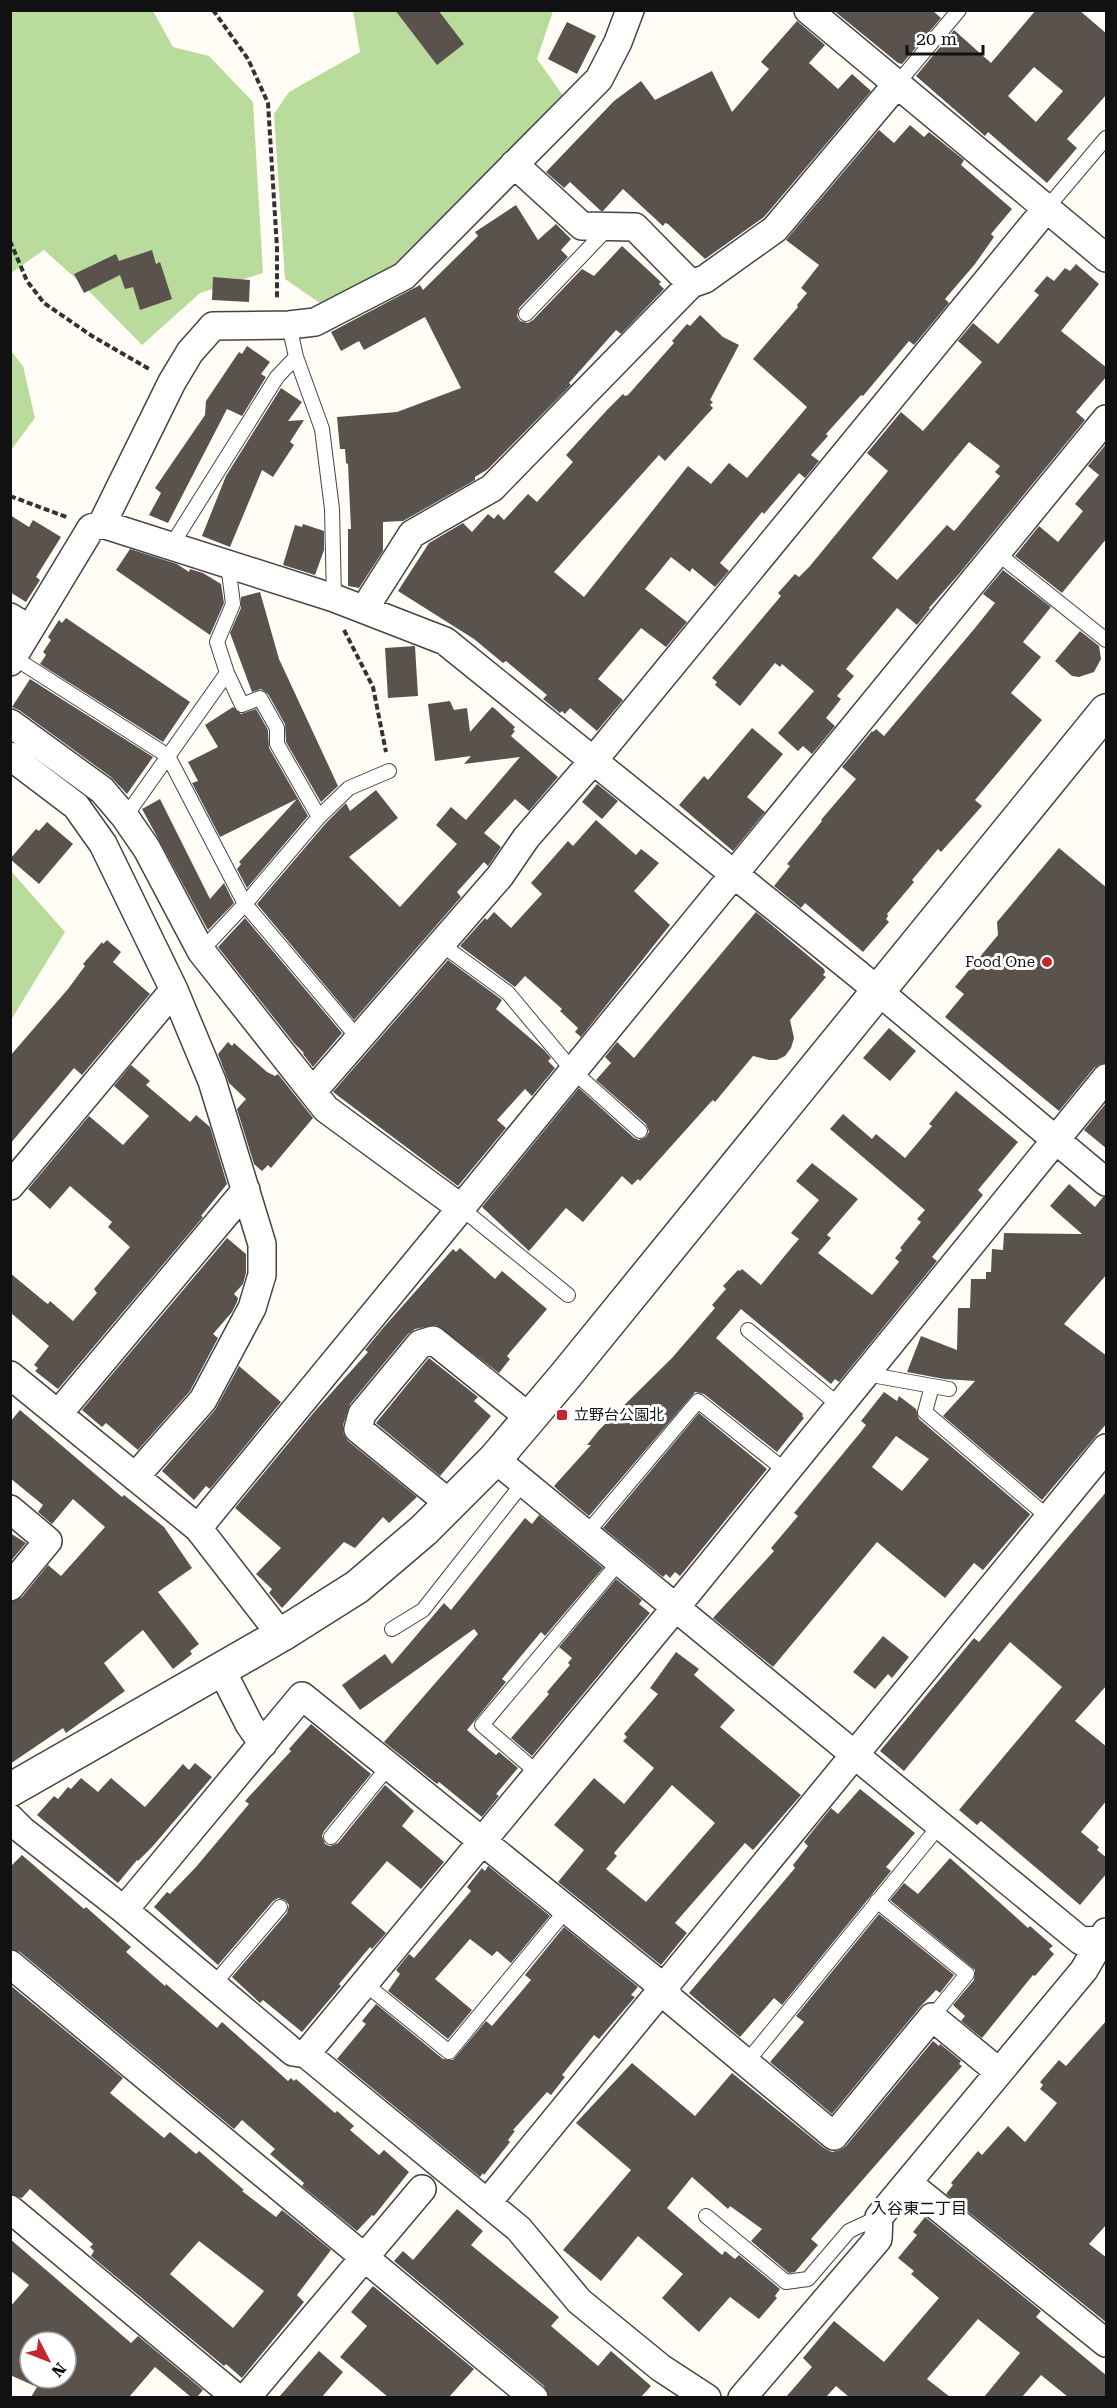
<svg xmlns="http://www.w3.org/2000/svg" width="1117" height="2408" font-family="'Roboto Serif','Noto Sans JP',serif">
	<rect width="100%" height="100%" fill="#fffdf5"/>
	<path fill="#b9dc9c" d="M11,11H153L173,47L209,56L253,102L263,273L200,293L142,345L83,285L44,250L11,273Z
		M353,11H553L537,59L567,101L411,256L320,303L285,279L274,114L289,92L360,52Z
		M11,351L23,366L35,418L11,450Z
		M11,871L65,932L11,1020H10Z"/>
	<path fill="#5a524d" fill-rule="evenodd" d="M395,10H438L464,44L437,65Z
		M833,10H932L941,18L902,64L898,63Z
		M1036,10H1079L1107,34V94L1067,139L1077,148L1047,183L988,132L985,136L916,76L954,30L991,63ZM1034,67L1063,91L1036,122L1008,96Z
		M797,21L825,45L809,63L838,89L852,74L871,91L764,217L705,259L668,224L665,223L663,226L623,189L603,211H601L570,182L564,188L546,172L614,101L641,81L655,100L712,71L732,112L769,69L761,62Z
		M567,22L596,36L577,74L548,59Z
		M910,125L924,137L929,132L964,160L961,165L1012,209L991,234L994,237L975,264L945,299L949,303L914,345L909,341L863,396L861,395L826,434L828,436L811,455L819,461L805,478L799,473L764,514L762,512L720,563L729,571L715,587L692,568L690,572L671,557L645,589L687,622L666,647L641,628L598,679L623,700L597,731L570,708L565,714L562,711L560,713L543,699L547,695L506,661L503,663L474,639L398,591L429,543L463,523L472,532L488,514L494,519L498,514L504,520L528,494L537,502L573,462L566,455L607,410L623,394L625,396L628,395L674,343L672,341L687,324L690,326L700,315L723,337L739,345L710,400L713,402L710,405L713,408L665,461L659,455L554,572L584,597L688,466L711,484L729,463L747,478L807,407L753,359L798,307L797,305L807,293L801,288L819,265L786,240L879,130L894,143Z
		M516,205L538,240L556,224L571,239L561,250L568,257L519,308L517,316L520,321L528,323L533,320L582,269L594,276L622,246L661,282L659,284L664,289L621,334L616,330L569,383L571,385L488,469L475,477V480L403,521L383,522V551L359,588L348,586V529H351L348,464L346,463L345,449H340L337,417L397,412L461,388L425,317L364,350L359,341L341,351L331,332L420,285L423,290L478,236L475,232Z
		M152,250L156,264L160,262L172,299L140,310L133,287L125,289L120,275L84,293L74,274L116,254L119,261Z
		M1076,264L1099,284L1061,331L1107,368V376L1076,412L1085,420L959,574L929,608L930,609L917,625L897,608L846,669L854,676L837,696L841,699L826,718L835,726L812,754L803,746L798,751L778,733L814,691L782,664L780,667L775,663L740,706L715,685L717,682L712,678L781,596L778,593L795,574L799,577L810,566L888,471L867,453L901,412L923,431L982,362L958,341L973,323L998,344L1039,295L1034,291L1047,276L1054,281L1065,268L1070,271ZM969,442L1000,466L995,472L1000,476L956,529L954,531L947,525L897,580L872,558Z
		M213,277L250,280L249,302L212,300Z
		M247,346L270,362L261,374L266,377L242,416L227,409L168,523L149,515L161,493L155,488L205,415L206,401L239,352L242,354Z
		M281,388L302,402L288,421L304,420L290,442L294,445L273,477L262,470L230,547L202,536L226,476Z
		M1107,443V538L1062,593L1015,556L1039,526L1058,542L1083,511L1075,504L1099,475L1088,466Z
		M10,515L29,527L33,520L61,537L36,577L40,580L26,602L10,592Z
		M303,524L324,531V550L315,575L283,565L295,525L302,527Z
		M130,549L177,564L189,572L190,569L203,573L221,584L224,603L210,635L116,570Z
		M1003,570L1051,607L1023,642L1041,657L1011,693L1042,720L975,800L982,806L941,852L938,849L912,880L914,882L887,914L888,916L886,919L889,922L863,952L805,903L801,908L774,886L790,866L787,864L822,821L821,820L856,779L842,767L872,731L873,732L876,729L884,736L975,628L995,603L983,594Z
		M260,592L279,659L338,786L321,802L286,742L285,724L268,694L261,689L252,692L230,633L241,608V597Z
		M66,618L190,702L163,742L40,664L46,655L43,652L51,640L48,637L59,620L62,623Z
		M1080,631L1099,646L1101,659L1094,672L1079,677L1072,676L1055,661Z
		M415,646L418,696L388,698L385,648Z
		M30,679L153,757L127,794L111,777L19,710L12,707Z
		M450,701L454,710L467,708L470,732L492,707L494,708L515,727L513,730L515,731L511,736L558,777L529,811L515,799L484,833L501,847L488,866L484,862L457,892L461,897L354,1020L257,904L326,823L346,803L350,811L376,790L398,818L349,857L400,907L457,844L436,825L451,807L466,820L520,757L464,764L471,756L435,761L428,704Z
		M233,707L241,714L256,709L268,730L269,748L308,816L247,888L237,869L241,864L239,862L297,799L220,837L192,783L198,781L188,762L218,747L205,725Z
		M752,728L783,754L747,797L765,812L733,851L679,805L704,776L708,780Z
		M597,784L618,801L602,819L582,802Z
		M160,799L210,899L224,883L234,903L208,930L142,809Z
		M596,820L636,855L641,849L659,863L634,891L670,925L581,1037L575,1032L578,1028L560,1011L562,1009L525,976L515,987L460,946L485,918L487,920L494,912L511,928L542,894L531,883L568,841L573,846Z
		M47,822L73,844L39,884L10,859L36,829L39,831Z
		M1059,848L1107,888V1063L1100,1064L1094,1068L1059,1111L945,1017L964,994L955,987L998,935L997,922Z
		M756,912L824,969L825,972L823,975L826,977L790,1020L794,1038L791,1048L785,1056L777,1060H769L753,1056L715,1102L713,1100L709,1104L640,1181L638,1179L632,1185L622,1176L583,1222L566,1208L529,1251L482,1207L579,1088L634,1138L639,1140L646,1137L649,1132L646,1124L596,1080L611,1063L605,1057L617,1042L634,1058Z
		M245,918L342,1033L313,1067L303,1054L304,1053L294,1043L218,947Z
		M107,940L121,952L113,962L150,994L82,1075L74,1068L10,1144V1056L68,989L85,966L83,964L102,942L103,944Z
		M448,960L502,1000L496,1009L544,1050L551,1058L548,1061L555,1068L532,1096L525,1089L497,1120L506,1128L458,1186L333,1092Z
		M889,1028L916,1051L890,1081L863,1058Z
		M228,1042L232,1046L234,1043L267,1072L275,1076L278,1074L313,1118L271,1168L268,1165L262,1171L254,1164L237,1109L246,1099L229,1083L218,1054Z
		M131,1065L150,1081L146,1085L190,1122L196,1115L210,1127L227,1184L201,1216L203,1217L58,1389L35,1371L38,1368L34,1365L49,1346L10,1312V1273L45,1302L48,1304L50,1301L73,1321L97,1293L94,1289L130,1247L108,1227L112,1222L70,1186L50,1209L28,1189L89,1116L123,1145L149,1116L114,1086Z
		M956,1091L1018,1142L978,1190L983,1195L932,1257L937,1261L839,1382L835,1379L831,1384L741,1309L716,1338L803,1414L802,1416L804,1418L777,1452L704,1394L695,1392L589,1516L559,1491L554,1486L591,1445H587L599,1430L672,1358L715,1308L712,1305L726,1289L723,1286L738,1270L740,1271L742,1269L761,1285L792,1247L799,1239L791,1233L819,1200L796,1181L812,1163L858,1199L827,1235L831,1238L818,1253L872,1295L899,1262L895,1258L902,1250L900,1248L921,1222L917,1219L925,1210L830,1129L843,1114L872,1139L876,1134L905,1158L932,1126L929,1124Z
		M1107,1102V1149L1084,1130Z
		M1069,1184L1095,1207L1103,1197H1107V1274L1064,1324L1107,1356V1423L1042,1500L943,1416L975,1381L944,1379L907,1372L921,1336L957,1350L958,1308H970L971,1279H986V1272H991L992,1249L1003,1250L1004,1233L1082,1234L1050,1206Z
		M227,1238L246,1254V1273L243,1284L234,1294L238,1298L237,1302L232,1312L213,1334L218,1338L190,1391L138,1450L106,1423L102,1427L82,1410Z
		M460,1248L495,1279L502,1271L547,1309L507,1356L510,1359L499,1373L436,1325L415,1329L408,1334L350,1404L343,1425V1433L348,1441L417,1497L389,1523L383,1517L355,1548L344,1542L282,1608L269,1593L272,1589L256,1574L281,1548L235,1508L315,1411L368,1352L365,1350L383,1328L453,1249L456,1252Z
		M429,1358L478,1397L474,1401L491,1416L440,1476L376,1423Z
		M239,1366L281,1402L210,1489L206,1486L194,1500L162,1471L215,1410Z
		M884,1392L897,1401L899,1396L916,1409L919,1419L1030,1514L1029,1516L983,1570L974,1563L945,1598L877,1542L773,1667L713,1618L774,1551L771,1548L798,1516L794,1513L860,1433L866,1425L861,1421ZM896,1436L929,1459L902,1491L872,1467Z
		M20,1410L122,1497L124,1495L164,1527L192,1568L158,1592L199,1644L190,1651L192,1654L173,1669L143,1630L104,1663L125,1691L66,1733L63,1728L10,1764V1602L22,1597L48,1565L61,1576L105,1527L73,1499L52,1524L38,1512L43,1505L10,1478V1422Z
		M699,1413L767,1469L680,1576L675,1572L670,1578L666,1574L663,1577L603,1528Z
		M1107,1491V1685L1075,1721L1107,1747V1800L1081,1832L1099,1847L1097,1850L1107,1858V1873L1080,1905L981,1821L977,1825L959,1810L1062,1687L1010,1642L904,1771L880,1751L974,1638L979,1642Z
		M539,1515L603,1568L545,1636L541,1632L502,1679L506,1682L467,1730L496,1755L499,1752L518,1768L496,1794L499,1796L482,1817L439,1782L437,1784L384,1742L478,1634L474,1629L360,1710L342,1685L385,1654L392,1664L444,1603L451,1610L525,1518L532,1524Z
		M10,1533L26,1543L10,1562Z
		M616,1579L642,1600L639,1604L650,1613L532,1756L511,1738L549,1694L547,1692L570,1665L568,1663L572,1658L559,1647Z
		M883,1636L909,1657L892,1678L888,1674L875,1689L853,1672Z
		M676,1652L699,1669L694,1675L735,1710L720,1727L801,1795L753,1850L745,1843L675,1923L687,1933L661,1965L558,1882L584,1850L554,1825L594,1778L624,1804L654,1768L623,1741L627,1737L624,1734L658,1694L650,1688ZM672,1785L715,1823L646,1902L606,1869L617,1856L614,1853Z
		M311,1724L371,1774L324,1831L322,1836L325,1844L330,1846L338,1843L385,1785L414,1811L402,1826L444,1862L421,1889L387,1861L351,1903L386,1933L372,1949L370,1947L339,1984L341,1986L302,2032L263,2000L260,2003L232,1977L287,1913L289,1905L285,1900L278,1898L273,1901L218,1965L154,1907L167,1892L170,1894L196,1867L249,1804L245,1801L291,1751L289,1749Z
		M195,1763L212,1777L153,1846L138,1861L137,1860L118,1883L37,1815L54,1796L58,1799L68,1787L71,1789L81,1778L98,1792L111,1778L145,1807L183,1764L189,1770Z
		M860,1789L915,1833L886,1867L891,1871L782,2005L774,1998L740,2037L689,1993L795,1868L793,1865L808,1846L804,1842L831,1808L838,1814Z
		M22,1855L84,1909L86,1907L131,1947L126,1952L165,1986L166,1984L217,2028L222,2022L288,2081L291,2078L294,2081L296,2079L335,2113L337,2111L354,2126L350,2130L379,2155L384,2150L409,2172L374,2216L372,2215L357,2231L302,2186L304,2183L270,2154L275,2149L242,2120L234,2129L20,1952L10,1949V1867Z
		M950,1858L1028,1928L1030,1926L1053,1946L1049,1949L1054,1954L1035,1976L1033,1975L982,2038L961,2021L965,2016L953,2005L974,1980L975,1970L890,1900L904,1883L918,1894Z
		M488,1866L550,1916L511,1963L497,1951L492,1956L470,1939L435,1979L472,2010L448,2039L388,1991L400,1974L396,1970L409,1954L414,1958L471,1891L467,1887L482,1868L485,1871Z
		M879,1914L954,1975L940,1993L936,1990L920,2007L832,2114L770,2062L804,2022L796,2016Z
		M564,1927L638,1987L631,1995L635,1997L599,2039L594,2035L562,2075L565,2077L551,2095L547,2092L513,2130L515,2131L508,2140L510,2142L484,2175L483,2173L480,2177L337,2059L366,2024L362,2021L376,2004L443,2059L453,2060L486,2021L492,2026L531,1980L525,1975Z
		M10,1985L123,2078L110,2093L164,2138L170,2132L196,2154L199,2151L244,2190L242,2191L276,2217L282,2210L331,2250L297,2295L304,2302L242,2378L226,2364L224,2366L91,2256L94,2251L90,2247L93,2244L30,2189L22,2198L10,2194ZM199,2241L264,2291L233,2328L170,2274Z
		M1107,2020V2224L1089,2244L1107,2258V2323L946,2194L953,2185L951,2183L978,2151L982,2155L1008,2126L1025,2142L1057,2103L1040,2089L1043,2085L1040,2082L1059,2060L1066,2066Z
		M933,2041L939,2046L940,2044L961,2061L959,2064L962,2066L811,2239L818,2245L795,2272L789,2273L751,2241L762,2229L730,2206L728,2209L692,2177L667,2208L722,2255L725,2251L735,2259L739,2255L780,2289L775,2296L777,2298L759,2319L730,2297L699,2332L662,2298L683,2274L638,2236L601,2281L563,2250L631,2170L576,2123L632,2063L695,2116L732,2073L824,2148L832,2152L840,2150L846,2146Z
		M457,2209L483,2231L471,2245L559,2317L551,2326L598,2366L611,2351L651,2386L641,2397H549L544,2386L394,2261L403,2251L413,2260Z
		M925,2217L1041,2311L1036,2317L1107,2376V2397H1068L1041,2375L1022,2397H984L1020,2353L978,2319L927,2379L950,2397H849L836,2386L826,2397H786L812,2367L803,2358L834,2321L884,2362L939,2298L911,2274L914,2271L898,2258L917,2235L913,2232Z
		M10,2239L131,2343L138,2336L203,2390L197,2397H191L155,2367L129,2397H31L37,2387L10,2375V2307L29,2285L10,2270ZM30,2342H66V2378H30Z
		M373,2286L474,2369L449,2397H388L340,2357L367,2326L351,2312Z
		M319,2351L343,2372L322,2397H279Z"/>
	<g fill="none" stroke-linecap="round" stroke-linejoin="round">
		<defs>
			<path id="service" d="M897,84L959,10
				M1046,209L1106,138
				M526,314L608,228
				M289,325L296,357L322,429L332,509L334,598
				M171,546L277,377L296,357
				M997,553L1106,640
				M228,564L233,604L217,642L227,673L242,705L260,698L277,728V744L319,817
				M13,657L168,756L245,904L358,1038
				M125,817L227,673
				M441,944L508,993L573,1071L640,1131
				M201,951L245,904L319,817L349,788L389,771
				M461,1208L568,1295
				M748,1330L840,1406
				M866,1374L949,1389
				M932,1386L925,1412L1049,1518
				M586,1534L698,1401L787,1472
				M392,1629L423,1610L523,1483
				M539,1774L482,1725L620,1561
				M331,1837L389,1766
				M877,1901L967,1974L932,2017
				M364,1983L449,2052L567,1909
				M213,1985L280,1907
				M746,2063L940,1825
				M706,2216L786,2282L808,2279L849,2231L879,2217"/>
			<path id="minor" d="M808,10L1106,258
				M514,164L582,226L635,227L691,284
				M102,524L172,382L190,352L213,326L289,325L315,322L404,276L599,79L618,42L630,10
				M365,608L412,534L492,488L691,284L705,279L775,229L897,84
				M10,617L30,629L91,528L102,524L334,598L445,641L859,975L1106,1182
				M10,662L30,629
				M10,723L102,790L125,817L147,849L201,951L326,1109L461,1208L198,1528
				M10,756L76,806L103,844L174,990L212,1081L262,1244V1275L252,1308L203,1400L135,1477
				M314,1090L500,876L526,838L593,761L1046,209
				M10,1186L174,990
				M461,1208L1106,419
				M10,1375L198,1528L281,1635
				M58,1414L246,1190
				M495,1459L1081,1941L1100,1940L1106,1945
				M450,1504L358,1429L362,1414L420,1344L433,1340L530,1418
				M10,1509L48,1541L10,1587
				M221,1669L249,1724L263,1744
				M10,1818L22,1830L124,1910L293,2052L306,2054L519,2229L579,2301L661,2368L707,2398
				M124,1910L302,1696L663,1987L671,2000L834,2136L932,2017L999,2072
				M10,1964L534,2398
				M306,2054L676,1607L1106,1078
				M908,2183L1106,2343
				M487,2203L1106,1448
				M10,2209L237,2398
				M246,2398L422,2189
				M742,2398L878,2239L879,2217L1084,1970L1106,1932"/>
			<path id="tertiary" d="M10,1790L281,1635L357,1587L424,1530L495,1459L566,1375L1106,711"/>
		</defs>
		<use href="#service" stroke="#444" stroke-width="16"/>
		<use href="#minor" stroke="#444" stroke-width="30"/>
		<use href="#tertiary" stroke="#444" stroke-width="36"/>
		<path stroke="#333" stroke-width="4" stroke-dasharray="6 3" stroke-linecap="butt" d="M213,10L248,59L268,103L277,248V300
			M10,241L27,281L44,303L92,336L151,370
			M10,496L69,518
			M344,630L373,687L386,752"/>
		<use href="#service" stroke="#fff" stroke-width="14"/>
		<use href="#minor" stroke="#fff" stroke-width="27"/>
		<use href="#tertiary" stroke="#fff" stroke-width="33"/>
	</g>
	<g fill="#c4262e" stroke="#fff" stroke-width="2">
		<circle cx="1047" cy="962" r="6"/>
		<rect x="556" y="1409" width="12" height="12" rx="3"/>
	</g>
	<g text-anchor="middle" stroke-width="6" stroke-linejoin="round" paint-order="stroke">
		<g font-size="15" fill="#111" stroke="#fff" text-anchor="end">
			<text x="1035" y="967">Food One</text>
			<text x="574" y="1420" text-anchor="start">立野台公園北</text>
		</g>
		<g font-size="16" fill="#111" stroke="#fff">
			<text x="919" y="2214">入谷東二丁目</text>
		</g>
	</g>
	<rect width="1117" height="2408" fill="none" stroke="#111111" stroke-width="24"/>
	<g transform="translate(48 2360) rotate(132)"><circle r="28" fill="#ffffff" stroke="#a0a0a0" stroke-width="1.5"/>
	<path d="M0-4.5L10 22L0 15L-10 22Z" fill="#c4262e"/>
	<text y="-9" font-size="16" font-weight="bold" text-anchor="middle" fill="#111111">N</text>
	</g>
	<path d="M907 45v9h76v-9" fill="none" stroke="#111111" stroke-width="3"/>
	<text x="916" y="45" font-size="18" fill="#111111" stroke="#ffffff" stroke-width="4.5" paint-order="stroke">20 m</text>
</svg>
